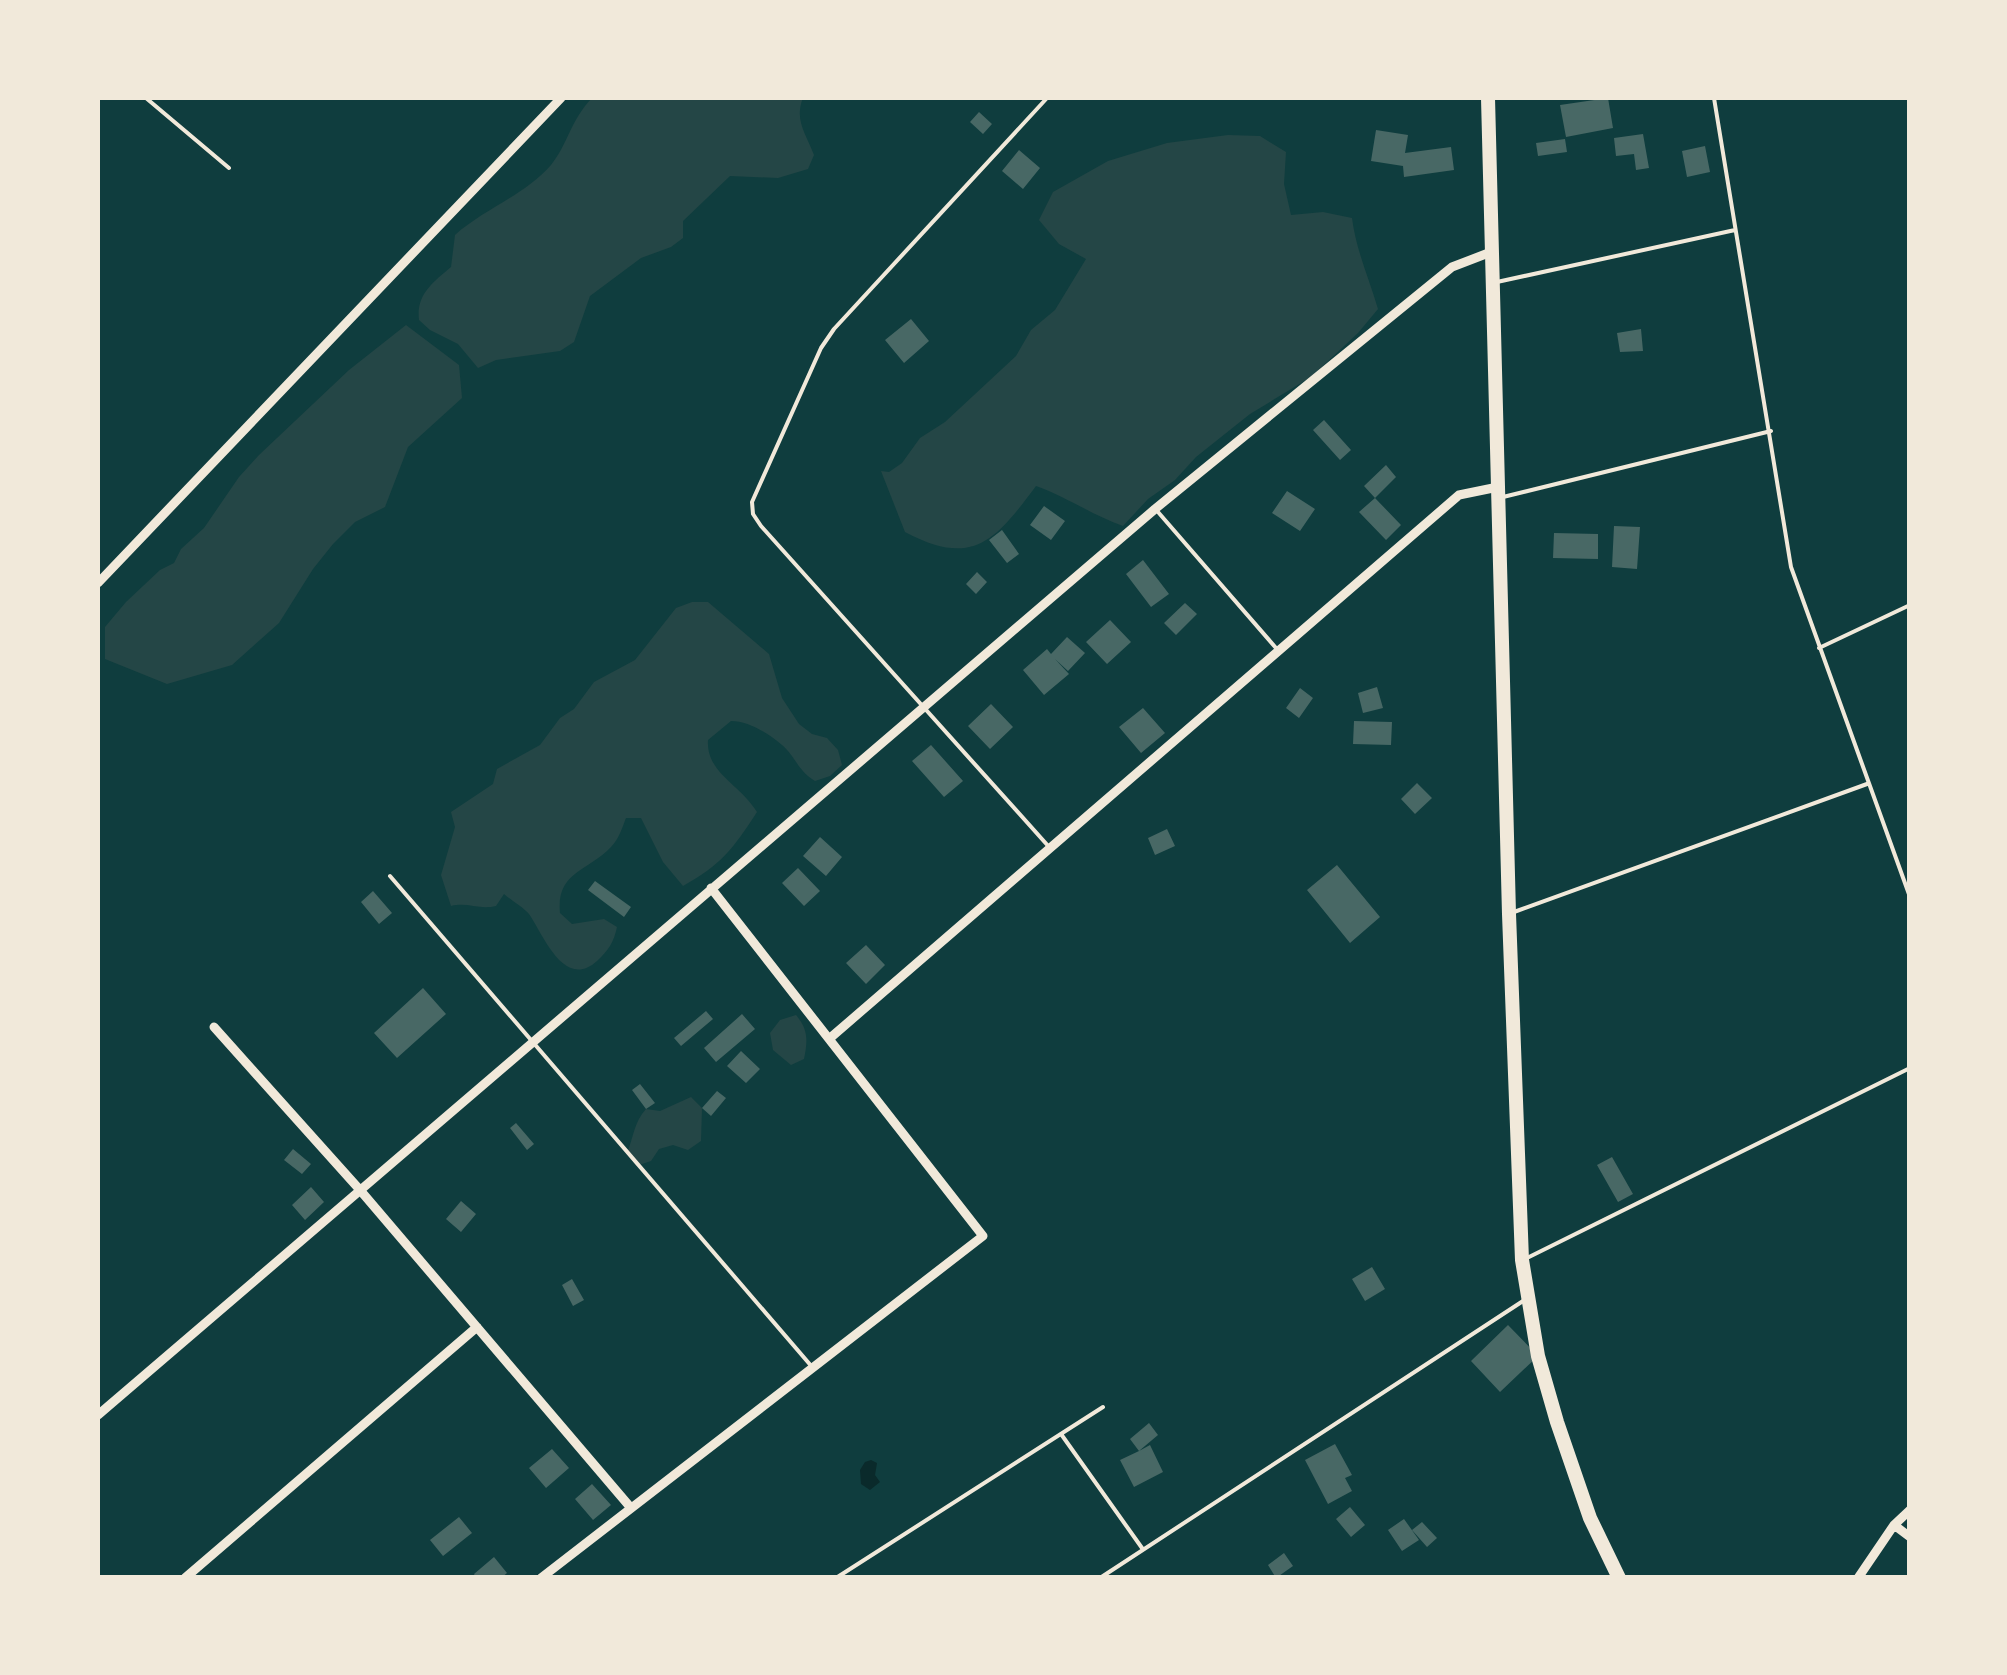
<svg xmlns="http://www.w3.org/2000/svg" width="2007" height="1675" font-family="Manrope,sans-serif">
	<rect width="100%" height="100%" fill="#0f3d3e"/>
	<path fill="#244646" d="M592,98H803C794,120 806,134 814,155L808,169L778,178L730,176L683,221V238L671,247L641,258L590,296L574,342L560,351L496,360L478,368L458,344L430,330L419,320C416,295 432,283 451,267L455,235C484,209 525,195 551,165C568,144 570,121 592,98Z
		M1228,135L1260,136L1286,152L1284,184L1291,215L1323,212L1352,218C1356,250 1369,278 1378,309L1358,333L1311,377L1250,414L1196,457L1175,480L1148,499L1123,526C1092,515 1067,497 1036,486C995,541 973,568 905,532L881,471L889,472L902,463L920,438L945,422L1016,356L1031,330L1055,310L1086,259L1059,244L1039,220L1053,192L1108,161L1167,143Z
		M406,325L459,365L462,398L408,447L385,507L355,522L333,544L313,569L279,623L232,665L167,684L105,659V627L126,602L160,570L174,563L181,549L204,528L239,477L259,455L349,370Z
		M692,602H708L769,654L782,698L799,724L812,734L827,738L838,750L842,765L830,776L815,781C797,770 796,757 782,745C768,733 748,721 731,721L708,740C706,773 740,784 757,812C733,849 721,865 683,886L663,862L641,818H626C622,828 619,839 611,847C587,872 556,872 560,913L572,924L604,919L617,927C614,942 608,951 597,961C564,991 543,934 529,914C523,907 512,901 504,894L496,906C479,910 468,902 451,906L441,875L455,827L451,812L493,784L497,769L540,745L560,718L574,709L594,682L635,660L676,608Z
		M796,1015C808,1029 808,1040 804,1059L791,1065L773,1050L770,1033L780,1020Z
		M691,1097L702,1108L701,1141L688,1150L673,1145L659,1149L651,1161L636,1166L627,1153C634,1136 634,1122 646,1109L660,1111Z"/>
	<path fill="#0a2a2b" d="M871,1460L877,1463L875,1475L880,1482L870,1490L861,1484L860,1470L865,1462Z"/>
	<path fill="#486865" d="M1608,98L1613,128L1566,137L1560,105Z
		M979,112L992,124L983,134L970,122Z
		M1376,130L1408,135L1405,153L1451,147L1454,170L1404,177L1403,166L1371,161Z
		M1643,134L1649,168L1636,170L1634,154L1616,156L1614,138Z
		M1565,139L1567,152L1538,156L1536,143Z
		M1705,146L1710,172L1687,177L1682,151Z
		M1019,150L1040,168L1023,189L1002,171Z
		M911,319L929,341L904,363L885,340Z
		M1641,329L1643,351L1620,352L1617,333Z
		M1324,420L1351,450L1340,460L1313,430Z
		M1386,465L1396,477L1375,498L1364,486Z
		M1287,491L1315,509L1300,531L1272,513Z
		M1375,498L1401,525L1386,540L1359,512Z
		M1044,506L1065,521L1051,540L1030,525Z
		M1614,526L1640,527L1637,569L1612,567Z
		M1002,530L1019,554L1007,563L989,540Z
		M1554,533L1598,534V559L1553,558Z
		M1143,560L1169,594L1151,607L1126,574Z
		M977,572L987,582L976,594L966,584Z
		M1185,603L1197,614L1176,635L1164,623Z
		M1110,620L1131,642L1107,664L1086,642Z
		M1067,637L1085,653L1068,671L1055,659L1069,674L1044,695L1023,670L1047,649L1051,654Z
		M1377,687L1383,708L1363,713L1358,693Z
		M1300,688L1313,698L1299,718L1286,708Z
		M991,704L1013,727L990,749L968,726Z
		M1143,708L1165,733L1141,753L1119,727Z
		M1354,721L1392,722L1391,745L1353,744Z
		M931,745L963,781L944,797L912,761Z
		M1417,783L1432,798L1415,814L1401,799Z
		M1167,829L1175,846L1155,855L1148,838Z
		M820,837L842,857L826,876L803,856Z
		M1337,865L1380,917L1350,943L1307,890Z
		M798,868L820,891L804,906L782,883Z
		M595,881L631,907L624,917L588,890Z
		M373,891L392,913L379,924L361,902Z
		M866,945L885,965L866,984L846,963Z
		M423,988L446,1014L397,1058L374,1033Z
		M706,1011L713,1019L681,1046L674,1038Z
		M742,1014L755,1029L716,1062L704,1048Z
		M741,1051L760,1069L746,1083L727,1066Z
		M640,1084L655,1103L646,1109L632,1090Z
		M717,1091L726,1098L711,1116L702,1108Z
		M516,1123L534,1144L527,1150L510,1128Z
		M293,1149L311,1164L302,1174L284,1160Z
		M1612,1157L1633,1194L1618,1202L1597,1165Z
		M311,1187L324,1202L305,1220L292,1205Z
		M461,1201L476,1214L461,1232L446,1219Z
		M1372,1267L1385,1289L1365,1301L1352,1279Z
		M572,1279L584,1300L573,1306L562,1285Z
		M1508,1325L1538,1356L1500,1392L1471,1361Z
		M1149,1423L1158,1435L1139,1451L1150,1445L1163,1472L1134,1487L1120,1460L1139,1451L1130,1439Z
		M1335,1444L1352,1475L1345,1478L1352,1491L1328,1504L1305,1460Z
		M552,1449L569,1468L546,1488L529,1468Z
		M592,1484L611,1505L593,1520L575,1499Z
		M1350,1507L1365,1525L1351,1537L1336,1519Z
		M459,1517L472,1533L443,1556L430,1540Z
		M1404,1519L1419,1540L1402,1551L1388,1530Z
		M1422,1522L1437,1538L1427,1547L1412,1530Z
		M1284,1553L1293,1566L1276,1578L1268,1565Z
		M494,1557L507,1573L501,1578H476L474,1574Z"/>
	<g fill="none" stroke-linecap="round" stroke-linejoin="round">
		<path stroke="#f1e9da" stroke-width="4" d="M146,98L229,168
			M1047,98L834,329L821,348L752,502L753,514L761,526L1050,848
			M1714,98L1791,567L1910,897
			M1497,282L1735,230
			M1503,497L1771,431
			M1158,512L1276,648
			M1819,648L1910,605
			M390,876L813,1368
			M1514,912L1867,784
			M1527,1258L1910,1068
			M1061,1434L1142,1548
			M836,1578L1103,1407
			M1100,1578L1523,1301"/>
		<path stroke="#f1e9da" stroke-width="9" d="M98,583L561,98
			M214,1027L360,1190L631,1508
			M829,1039L1459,495L1498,487
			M98,1415L1155,509L1452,267L1491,252
			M1894,1525L1910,1537
			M185,1578L477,1327
			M541,1578L983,1236L711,888
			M1858,1578L1894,1525L1910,1510"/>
		<path stroke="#f1e9da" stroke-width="14" d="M1488,98L1509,914L1522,1260L1538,1356L1557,1422L1590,1518L1619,1578"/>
	</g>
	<rect width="2007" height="1675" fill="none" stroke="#f1e9da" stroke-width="200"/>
</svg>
